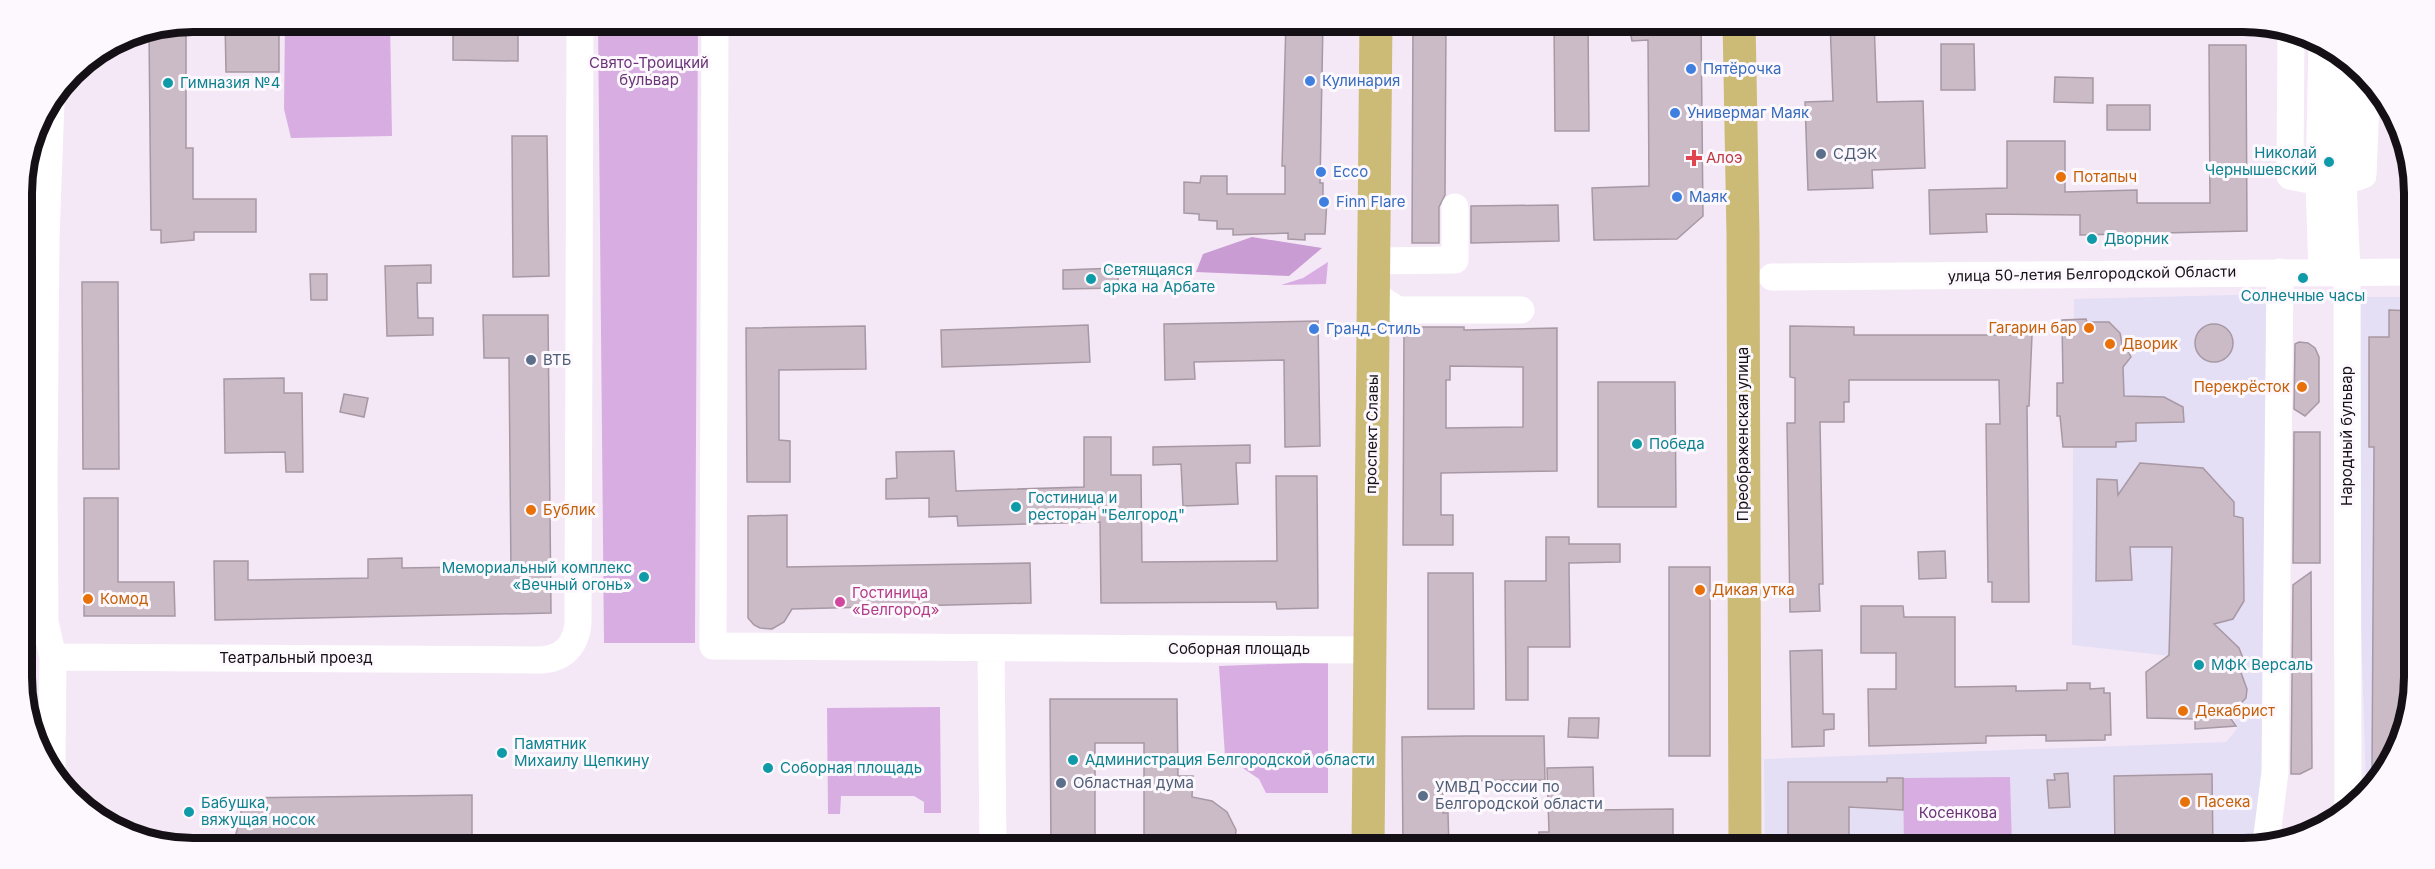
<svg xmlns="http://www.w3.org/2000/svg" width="2435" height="869" font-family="Inter,sans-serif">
	<rect width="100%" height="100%" fill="#f4e8f7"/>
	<path fill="#e4dff5" d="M2272,294L2274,840L2253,848H1765L1764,759L2226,742L2237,729L2222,677L2189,658L2072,645L2074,299Z
		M2351,297H2413L2414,676L2405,731L2366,786Z"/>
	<path fill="#d8ade2" d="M285,21H390L392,136L291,138L284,109Z
		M598,21H698L695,643H604Z
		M1328,262L1326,284L1281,285L1303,278Z
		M1328,662V793H1266L1259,779L1225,756L1219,666Z
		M940,707L941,813H924V802L914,796H841L840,814H828L827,708Z
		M2010,777L2012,848H1904L1903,778Z"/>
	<path fill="#c99cd3" d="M1252,237L1322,248L1289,276L1196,272L1203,254Z"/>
	<path fill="#cabbc7" stroke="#a798a4" stroke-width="1.5" fill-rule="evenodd" d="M225,21H279V72H226Z
		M472,21H518V61L453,60V27H472Z
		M1286,21H1323L1320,183H1323V199H1327L1325,234H1305V240L1288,239V233L1233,235V229H1217V221L1199,220V214L1184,213V182L1200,183L1201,176H1227V194H1285V166H1282Z
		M1413,21H1446L1445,195L1439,207V243H1412Z
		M1554,21H1588L1589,131H1555Z
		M1628,21H1701L1703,216L1677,239L1594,240L1592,188L1649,186L1648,40L1632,41Z
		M1830,21H1874L1877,102L1923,101L1925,168L1872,170L1873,188L1808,190L1805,102L1833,101Z
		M186,22V148H193V199H256V232H194V240L161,243V230H151L149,30Z
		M1941,44H1974L1975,90H1941Z
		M2209,45H2246L2247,231L2080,235V215L1986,214L1987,232L1930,234L1929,190L2007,188V141H2065V192L2137,190V203H2210Z
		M2055,77L2093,78V103L2054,102Z
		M2107,105H2150V130H2107Z
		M512,136H547L549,276L513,277Z
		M1558,205L1559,241L1471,243V206Z
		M431,265V283H417L418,318H433V335L387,336L385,266Z
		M1118,268V288L1063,289V270Z
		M310,274H327V300H311Z
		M82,282H118L119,469H83Z
		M2389,310L2413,311L2414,676L2405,731L2372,777L2374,447H2369V337H2389Z
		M483,315H548L551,613L215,620L214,561H248V580L368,578V559L402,558V568L462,567V575H511L509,358H484Z
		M2086,319L2087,322H2109L2120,333L2123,349H2127L2131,357L2123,367L2124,396L2164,397L2183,407L2184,422L2136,423V441L2116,442V447H2063L2060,416H2057V383H2063L2062,320Z
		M1318,321L1320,446L1285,447L1284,360L1194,362L1195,379L1165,380L1164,324Z
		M2195 343a19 19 0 1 1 38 0a19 19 0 1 1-38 0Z
		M1088,325L1090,362L942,367L941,330Z
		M865,326L866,369L779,370V440L790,441V482H747L746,328Z
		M1790,326L1854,327V335H2032L2029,406H2027L2029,602H1992V582H1988L1986,424H2000L1999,380H1849V402H1844V422H1820L1823,584H1819L1820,611L1790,612L1787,423H1795V378L1790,377Z
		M1404,327H1464V330L1557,328V471L1441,473V515H1453V545H1403ZM1450,366L1523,367V427L1446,428V380H1450Z
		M2299,342L2308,343L2315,348L2319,357V402L2305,416L2294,409L2295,344Z
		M284,378V393H302L303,472H286L285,452L225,453L224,379Z
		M1598,382H1675L1676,507H1598Z
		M344,394L368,398L364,417L340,412Z
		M2294,432H2320V563H2293Z
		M1084,437H1111V475H1141L1142,562L1277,561L1276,476H1317L1318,608L1277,609L1276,602L1101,603L1100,522L958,526L957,516L929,517V498L886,499V479L897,478L896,452L954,451L956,491L1084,487Z
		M1250,445V463H1236L1238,504L1183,506L1181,464L1153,465V447Z
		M2140,463L2203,468L2234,502V516L2243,518L2244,601L2233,619L2214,624L2239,648L2244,661L2240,670L2247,689L2246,698L2229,716L2236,726L2195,729V719L2147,718L2146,672L2169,655L2172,547H2130L2132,580L2096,581L2097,479L2117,480L2118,495Z
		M84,498H118V582H174L175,616H84Z
		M787,515V567L1030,563L1031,603L792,609L784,622L772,629L760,628L754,625L748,618V516Z
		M1546,537H1569V544H1620V562L1569,563L1570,647H1528V700H1506L1505,581H1546Z
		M1945,551L1946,578L1919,579L1918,552Z
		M1669,567H1710V756H1669Z
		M2311,572L2312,768L2300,774H2291L2293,585Z
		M1428,573H1473L1474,709H1428Z
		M1861,606H1903L1904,617H1955V687L2016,686V691L2067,690V683H2090V689L2104,688V693H2110L2111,735H2105V740L2046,741V735L1986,736V743L1869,746L1868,689H1896V653H1861Z
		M1822,650L1823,714H1834V729L1824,730V746L1792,747L1790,651Z
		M1050,699H1177L1178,776H1193L1192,797L1212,801L1227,812L1236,830L1234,848H1144V743H1095V848H1051Z
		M1569,718H1599L1598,738L1568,737Z
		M1467,736H1544L1545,780L1443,781V813H1448L1449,848H1403L1402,737Z
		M1593,767L1594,810L1673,809V848H1539V832H1549L1547,768Z
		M2068,773L2070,807L2049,808L2047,780H2055L2054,774Z
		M2212,774L2213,848H2115L2114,776Z
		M1887,778H1903V810L1849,807V848H1788V782H1887Z
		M472,795V848H232L241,816V798Z"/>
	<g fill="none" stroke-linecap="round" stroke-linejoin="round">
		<path stroke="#fff" stroke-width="27" d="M715,21L713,646L1370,650
			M2291,29L2290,176C2319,182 2335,186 2363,175L2367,77
			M2322,46L2319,182L2322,272
			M2344,61L2343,183L2347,272L2348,810
			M51,101L46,238L44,476L45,622L53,657L52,765
			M1374,261L1455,260V207
			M1772,277L2413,272
			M1374,295L1398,310H1521
			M991,648L993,848
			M53,657L540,660C563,659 576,646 578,623L580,21
			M2266,843L2275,772L2280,272"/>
		<path stroke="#cbbb76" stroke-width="33" d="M1739,21L1743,235L1745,848
			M1368,848L1376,21"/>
	</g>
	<g fill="#3f7fe0" stroke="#fdf8fe" stroke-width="2">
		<circle cx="1691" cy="69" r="6"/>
		<circle cx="1310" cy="81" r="6"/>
		<circle cx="1675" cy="113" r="6"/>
		<circle cx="1321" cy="172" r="6"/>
		<circle cx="1677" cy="197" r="6"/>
		<circle cx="1324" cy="202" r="6"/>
		<circle cx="1314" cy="329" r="6"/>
	</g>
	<g fill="#0f9aa8" stroke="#fdf8fe" stroke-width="2">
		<circle cx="168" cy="83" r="6"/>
		<circle cx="2329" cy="162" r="6"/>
		<circle cx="2092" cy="239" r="6"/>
		<circle cx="2303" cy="278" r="6"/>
		<circle cx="1091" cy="279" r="6"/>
		<circle cx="1637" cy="444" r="6"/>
		<circle cx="1016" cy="507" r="6"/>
		<circle cx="644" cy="577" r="6"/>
		<circle cx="2199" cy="665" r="6"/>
		<circle cx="502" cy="753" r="6"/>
		<circle cx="1073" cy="760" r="6"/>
		<circle cx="768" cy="768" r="6"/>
		<circle cx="189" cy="812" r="6"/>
	</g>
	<g fill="#5c6f8a" stroke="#fdf8fe" stroke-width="2">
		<circle cx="1821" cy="154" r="6"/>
		<circle cx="531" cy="360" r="6"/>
		<circle cx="1061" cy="783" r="6"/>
		<circle cx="1423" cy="796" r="6"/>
	</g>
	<path fill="#e0444e" stroke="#fdf8fe" stroke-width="2" d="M1691 149h6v6h6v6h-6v6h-6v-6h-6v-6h6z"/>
	<g fill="#e8710a" stroke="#fdf8fe" stroke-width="2">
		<circle cx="2061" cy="177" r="6"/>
		<circle cx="2089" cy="328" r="6"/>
		<circle cx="2110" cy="344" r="6"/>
		<circle cx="2302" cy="387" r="6"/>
		<circle cx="531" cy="510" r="6"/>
		<circle cx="1700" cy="590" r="6"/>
		<circle cx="88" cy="599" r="6"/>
		<circle cx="2183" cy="711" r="6"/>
		<circle cx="2185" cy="802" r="6"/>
	</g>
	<circle fill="#d1479c" stroke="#fdf8fe" stroke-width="2" cx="840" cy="602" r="6"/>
	<g text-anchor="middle" stroke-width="6" stroke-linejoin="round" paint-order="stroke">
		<g font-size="15" fill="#6a3477" stroke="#fdf8fe">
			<text x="649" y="68">Свято-Троицкий<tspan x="649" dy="17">бульвар</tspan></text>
			<text x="1958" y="818">Косенкова</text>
		</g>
		<g font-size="15" fill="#366cbe" stroke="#fdf8fe" text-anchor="start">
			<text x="1703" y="74">Пятёрочка</text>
			<text x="1322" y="86">Кулинария</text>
			<text x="1687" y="118">Универмаг Маяк</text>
			<text x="1333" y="177">Ecco</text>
			<text x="1689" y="202">Маяк</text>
			<text x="1336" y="207">Finn Flare</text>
			<text x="1326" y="334">Гранд-Стиль</text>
		</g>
		<g font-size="15" fill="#0d838f" stroke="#fdf8fe" text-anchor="start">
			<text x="180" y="88">Гимназия №4</text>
			<text x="2317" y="158" text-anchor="end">Николай<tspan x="2317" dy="17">Чернышевский</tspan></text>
			<text x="2104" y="244">Дворник</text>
			<text x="1103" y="275">Светящаяся<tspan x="1103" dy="17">арка на Арбате</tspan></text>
			<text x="2303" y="301" text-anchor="middle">Солнечные часы</text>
			<text x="1649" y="449">Победа</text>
			<text x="1028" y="503">Гостиница и<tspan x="1028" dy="17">ресторан "Белгород"</tspan></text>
			<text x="632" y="573" text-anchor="end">Мемориальный комплекс<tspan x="632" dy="17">«Вечный огонь»</tspan></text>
			<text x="2211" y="670">МФК Версаль</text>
			<text x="514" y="749">Памятник<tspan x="514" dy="17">Михаилу Щепкину</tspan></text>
			<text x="1085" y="765">Администрация Белгородской области</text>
			<text x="780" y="773">Соборная площадь</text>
			<text x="201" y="808">Бабушка,<tspan x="201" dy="17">вяжущая носок</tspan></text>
		</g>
		<g font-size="15" fill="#4e5e75" stroke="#fdf8fe" text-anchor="start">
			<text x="1833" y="159">СДЭК</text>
			<text x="543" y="365">ВТБ</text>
			<text x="1073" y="788">Областная дума</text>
			<text x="1435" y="792">УМВД России по<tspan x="1435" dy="17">Белгородской области</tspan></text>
		</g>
		<g font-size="15" fill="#be3a42" stroke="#fdf8fe" text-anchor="start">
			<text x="1706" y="163">Алоэ</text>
		</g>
		<g font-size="15" fill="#c56008" stroke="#fdf8fe" text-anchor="start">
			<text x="2073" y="182">Потапыч</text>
			<text x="2077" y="333" text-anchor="end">Гагарин бар</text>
			<text x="2122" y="349">Дворик</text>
			<text x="2290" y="392" text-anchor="end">Перекрёсток</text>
			<text x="543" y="515">Бублик</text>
			<text x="1712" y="595">Дикая утка</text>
			<text x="100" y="604">Комод</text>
			<text x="2195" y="716">Декабрист</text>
			<text x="2197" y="807">Пасека</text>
		</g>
		<g font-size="15" fill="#151016" stroke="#fdf8fe">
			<text transform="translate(2092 274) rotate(-1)" y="5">улица 50-летия Белгородской Области</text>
			<text transform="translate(1372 434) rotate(-89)" y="5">проспект Славы</text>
			<text transform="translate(1743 434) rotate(-90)" y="5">Преображенская улица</text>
			<text transform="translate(2347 436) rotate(-90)" y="5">Народный бульвар</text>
			<text x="1239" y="654">Соборная площадь</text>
			<text x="296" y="663">Театральный проезд</text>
		</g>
		<g font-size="15" fill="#b23c85" stroke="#fdf8fe" text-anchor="start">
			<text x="852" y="598">Гостиница<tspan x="852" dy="17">«Белгород»</tspan></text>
		</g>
	</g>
	<path d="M0 0H2435V869H0ZM193 32H2243A161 161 0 0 1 2404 193V677A161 161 0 0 1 2243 838H193A161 161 0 0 1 32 677V193A161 161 0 0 1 193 32Z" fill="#fdf8fe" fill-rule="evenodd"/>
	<path fill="none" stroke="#151016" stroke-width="8" d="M193 32H2243A161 161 0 0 1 2404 193V677A161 161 0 0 1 2243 838H193A161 161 0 0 1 32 677V193A161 161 0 0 1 193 32Z"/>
</svg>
